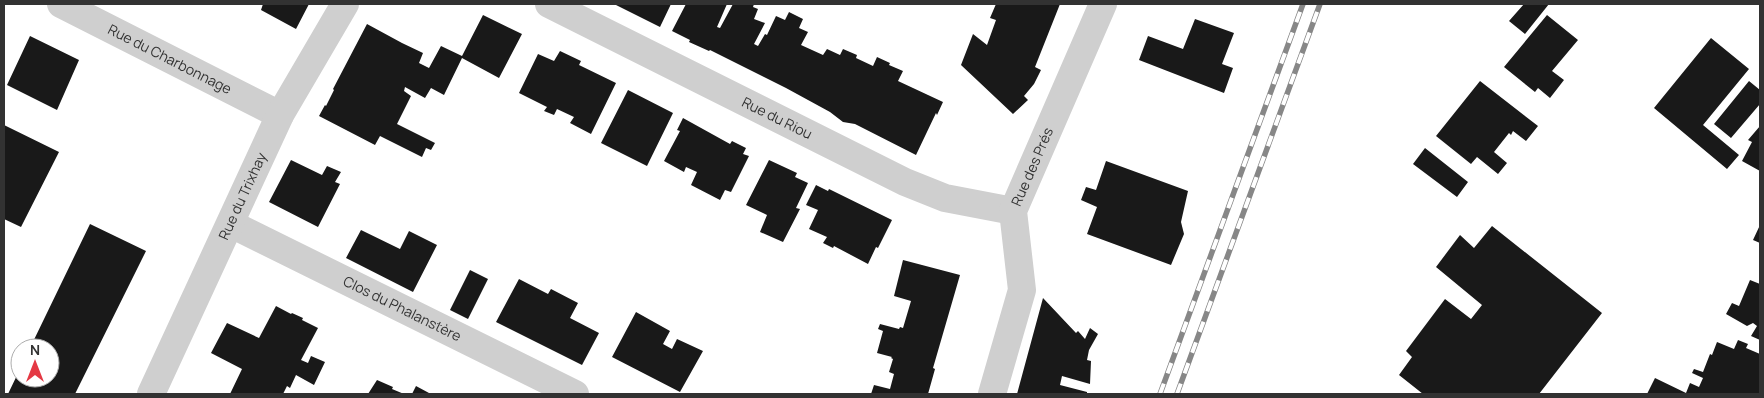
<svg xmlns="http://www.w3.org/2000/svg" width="1764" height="398" font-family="Manrope,sans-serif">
	<rect width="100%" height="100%" fill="#fff"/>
	<path fill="#191919" d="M263,4H309L296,29L261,10Z
		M614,4H671L660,27Z
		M686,4H727L717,27L720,28L733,4H754L753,7L758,9L754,19L765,23L754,44L758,46L765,34L767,35L776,16L785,20L789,12L803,19L799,28L808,32L801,45L823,55L827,49L840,55L843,49L857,55L856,58L873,66L877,57L890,63L889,65L903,71L898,81L943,102L937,115L936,113L916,155L855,124L843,122L830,112L786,88L710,50L709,51L689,42L690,40L672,31Z
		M996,4H1060L1035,67L1041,70L1034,84L1024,96L1028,100L1013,114L961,65L973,34L987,45L996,20L990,18Z
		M1524,4H1549L1525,34L1509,21Z
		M483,15L522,34L499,78L462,58L444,95L431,88L425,98L405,87L404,91L411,96L397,124L435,143L431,150L426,148L422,157L380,136L375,145L319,116L325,105L326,106L334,90L333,89L367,24L402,43L423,53L419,63L429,68L441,46L462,56Z
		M1547,15L1578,40L1552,71L1564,80L1550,98L1538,88L1535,92L1504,67Z
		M1195,19L1234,33L1222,64L1233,68L1224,93L1139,60L1148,36L1183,49Z
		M30,36L79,60L57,110L7,85Z
		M1711,38L1749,69L1703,125L1739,155L1727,169L1654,108Z
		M560,51L581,61L579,65L616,83L591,134L570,123L574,117L557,109L554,115L544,111L547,107L519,93L538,54L554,61Z
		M1480,81L1538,126L1526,141L1513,131L1511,135L1509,133L1494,152L1507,163L1498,174L1477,157L1471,164L1436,136Z
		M1749,81L1760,90V104L1731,138L1714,124Z
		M628,90L673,113L647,166L601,143Z
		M683,118L730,144L732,141L746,148L743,154L749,156L731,192L725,190L720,200L691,185L697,172L686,167L684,172L664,161L680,131L677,130Z
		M4,125L59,152L21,227L4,219Z
		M1760,126V171L1742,161L1752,142L1748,140Z
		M1425,148L1468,182L1457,197L1413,164Z
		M291,160L322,175L327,166L341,172L335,182L340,184L318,227L269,202Z
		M769,160L797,173L795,177L808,183L796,208L800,209L783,242L760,232L767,215L746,205Z
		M1106,161L1188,191L1181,222L1184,234L1171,265L1087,234L1097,207L1081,200L1086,187L1096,190Z
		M816,185L828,191L829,189L892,220L878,248L876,247L868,264L834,246L833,248L823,243L827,237L809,229L818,210L806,205Z
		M90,224L146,251L75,394H8L20,369V378H50V348H30Z
		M1760,225V243L1753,240Z
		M1492,226L1602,313L1539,394H1423L1399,375L1412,357L1406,351L1445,299L1471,319L1482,305L1436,267L1460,235L1474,248Z
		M361,230L400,249L409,231L437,245L413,292L346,258Z
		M903,260L960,275L933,368L935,369L928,394H871L874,385L890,389L894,374L889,372L893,359L891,358L892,357L877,353L883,331L878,329L880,324L899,329L900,327L903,328L911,301L894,296Z
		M470,270L488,279L468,319L450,310Z
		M519,279L548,294L551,289L578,303L570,318L599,333L582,365L496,322Z
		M1750,280L1760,284V340L1751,336L1757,326L1753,323L1747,326L1726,314L1732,303L1739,306Z
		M1043,298L1076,333L1078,331L1085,339L1090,328L1098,334L1089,350L1087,360L1091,361L1090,384L1062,376L1060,385L1087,392V394H1017Z
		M276,306L291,314L292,313L303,318L302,320L318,328L301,360L308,363L311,356L325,362L314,385L296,375L290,388L287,386L283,394H230L242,369L211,353L220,336L227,323L259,338Z
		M636,312L670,331L663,344L672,349L677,339L703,351L680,392L612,357Z
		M1738,340L1748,344L1746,348L1760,354V394H1647L1655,378L1686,393L1690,383L1699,387L1703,378L1692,373L1694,369L1703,372L1710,354L1712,355L1717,342L1734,349Z
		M377,380L393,387L392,389L404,394H368Z
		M416,386L429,393L428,394H412Z"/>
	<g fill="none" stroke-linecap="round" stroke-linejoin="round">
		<g stroke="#cfcfcf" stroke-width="28">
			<path id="s1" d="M61,4L280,115"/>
			<path id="s2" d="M549,4L905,182L945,198L1013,211"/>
			<path id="s3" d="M231,224L575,394"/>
			<path id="s4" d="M151,394L280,115L345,4"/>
			<path id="s5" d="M992,394L1022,290L1013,211L1103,4"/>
		</g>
		<defs>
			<path id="rail" d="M1160,394L1303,4
				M1177,394L1320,4"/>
		</defs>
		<use href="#rail" stroke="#878787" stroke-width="5.5"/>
		<use href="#rail" stroke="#fff" stroke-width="4" stroke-dasharray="11" stroke-linecap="butt"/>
	</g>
	<g text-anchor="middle" stroke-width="5" stroke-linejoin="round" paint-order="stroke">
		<g font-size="14" fill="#323232" stroke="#fff">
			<text dy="5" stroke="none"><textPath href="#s1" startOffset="122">Rue du Charbonnage</textPath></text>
			<text dy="5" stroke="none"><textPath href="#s2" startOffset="255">Rue du Riou</textPath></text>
			<text dy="5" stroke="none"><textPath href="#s5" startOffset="236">Rue des Prés</textPath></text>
			<text dy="5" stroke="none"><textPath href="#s4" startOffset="218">Rue du Trixhay</textPath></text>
			<text dy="5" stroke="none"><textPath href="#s3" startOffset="191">Clos du Phalanstère</textPath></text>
		</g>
	</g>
	<rect width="1764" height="398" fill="none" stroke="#323232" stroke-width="10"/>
	<g transform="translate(35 363)"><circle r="24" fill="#ffffff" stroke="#adadad"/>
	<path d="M0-4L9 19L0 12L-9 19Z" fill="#e43944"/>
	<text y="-8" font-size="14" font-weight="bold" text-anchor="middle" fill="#323232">N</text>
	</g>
</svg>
